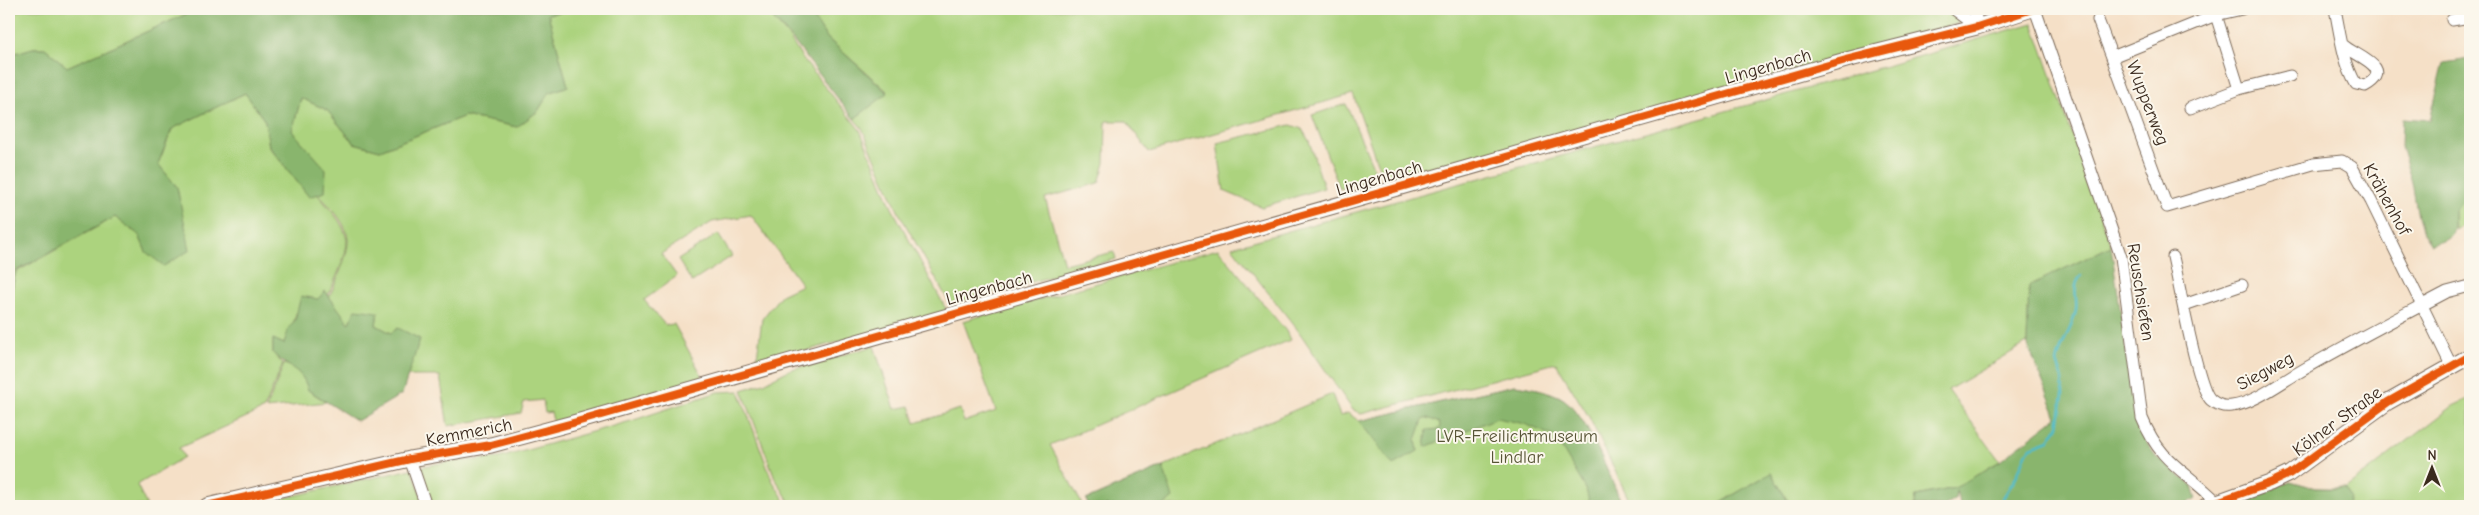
<svg xmlns="http://www.w3.org/2000/svg" width="2479" height="515" font-family="'Comic Neue',sans-serif">
	<rect width="100%" height="100%" fill="#fbf7ec"/>
	<filter id="ink" filterUnits="userSpaceOnUse"><feTurbulence type="fractalNoise" baseFrequency=".02" numOctaves="2"/><feDisplacementMap in="SourceGraphic" scale="10" xChannelSelector="R" yChannelSelector="G"/><feConvolveMatrix kernelMatrix="1 2 1 2 8 2 1 2 1" color-interpolation-filters="sRGB"/></filter>
	<filter id="wash" filterUnits="userSpaceOnUse"><feTurbulence type="fractalNoise" baseFrequency=".0096" numOctaves="4" result="noise"/><feDisplacementMap in="SourceGraphic" scale="20" xChannelSelector="R" yChannelSelector="G"/><feGaussianBlur stdDeviation="1.12" result="paint"/><feColorMatrix in="noise" values="0 0 0 0 0 0 0 0 0 0 0 0 0 0 0 0 0 1.4 0 .05"/><feComposite in="paint" operator="in"/></filter>
	<g filter="url(#wash)">
		<rect width="100%" height="100%" fill="#f5e0c7"/>
		<path fill="#acd37e" stroke="#747e4e" d="M24,9H198L67,67L45,48H33L9,55V15Z
			M579,9H764L787,34L802,58L860,130L892,208L947,311L756,365L762,319L781,295L802,285L751,215L712,222L661,254L677,276L644,300L665,325L674,324L705,381L554,425L551,412L545,413L543,400L524,402L521,413L448,426L440,376H407L420,339L391,333L376,325L378,312L349,324L329,297C335,285 349,253 348,240C347,222 329,206 318,194L325,191L292,131L301,98L327,110L354,143L380,150L465,116L517,127L538,111L549,93L568,86L548,14Z
			M808,9H1950L1958,17L1957,24L1386,188L1353,94L1149,152L1126,121H1106L1105,163L1099,183L1045,198L1064,264L1114,252L1116,259L950,304L899,213L862,128L854,119L888,92L826,37Z
			M2033,23L2111,246L2029,286L2027,343L1948,390L2000,461L1955,488L1916,496L1915,506H1791L1771,473L1714,506H1632L1589,417L1556,363L1361,414L1352,409L1297,329L1232,247C1498,171 1768,103 2033,23Z
			M245,93L265,121L269,147L309,196L317,194C328,207 344,222 347,240C348,253 334,283 328,295L325,292L319,299L296,313C295,323 287,332 284,344L273,339V353L283,364L264,409L179,448L184,457L137,485L147,506H9V304L16,272L115,217L139,235L146,252L177,187L158,164L172,129Z
			M1346,104L1377,176L1340,189L1312,115Z
			M1291,125L1302,129L1309,141L1324,188L1262,207L1224,191L1217,143Z
			M2470,196V223L2455,230L2454,210Z
			M718,234L732,256L692,282L678,260Z
			M1218,249L1286,331L1290,340L1050,445L1083,506H792L775,478L742,390L764,383L789,370L874,346L895,409L910,406L915,423L960,409L964,422L996,411L963,321Z
			M284,364C298,368 304,376 308,390L326,402L266,409Z
			M1515,385C1530,387 1546,390 1560,397C1585,409 1611,480 1623,506H1089L1086,500L1332,394L1340,416L1348,413L1359,421Z
			M739,391L772,480L788,506H427L414,468L447,462L499,458L631,421L718,392Z
			M2470,398V506H2237L2290,481L2315,488H2346L2453,406Z
			M412,469L425,506H248Z"/>
		<path fill="#89b56d" stroke="#627046" d="M198,9H579L548,14L568,86L549,93L538,111L517,127L465,116L380,150L354,143L327,110L301,98L292,131L326,169L325,192L309,197L269,146L265,121L245,93L172,129L158,164L177,187L190,250L164,266L146,252L139,235L115,217L16,271L9,304V55L33,48H45L67,67Z
			M764,9H808L826,37L888,93L854,119L788,34Z
			M2470,59V196L2454,210C2454,234 2457,237 2431,245L2423,233L2418,217L2412,182L2401,147L2402,118L2430,120L2444,63Z
			M2111,246L2135,411L2146,442L2157,458L2192,485L2196,499L2183,506H1961L1956,491L1955,499L1944,506H1915L1916,496L1955,488L2000,461L2057,417L2027,343L2029,286Z
			M325,291L349,323L356,309L378,312L376,325L391,333L398,328L420,339L402,394L357,421L308,390C302,367 287,369 273,353V339L284,344L288,330L295,320L301,296L318,299Z
			M1515,385C1530,387 1546,390 1560,397C1585,409 1611,480 1623,506H1590L1586,489L1555,437L1525,424L1497,418L1425,447L1427,430L1439,429L1440,426L1439,423L1428,418L1423,420L1416,440L1418,451L1393,465L1359,421Z
			M1163,467L1173,498L1163,506H1089L1086,500Z
			M1771,473L1791,506H1714Z
			M2290,481L2315,488L2346,489L2350,498L2348,506H2237Z"/>
		<g fill="none" stroke-linecap="round" stroke-linejoin="round">
			<path stroke="#4fbbc9" stroke-width="2.5" d="M2003,498L2015,479L2027,452L2031,447L2049,440L2058,426L2063,395L2062,376L2057,363C2060,344 2073,328 2076,310C2078,298 2071,287 2081,276"/>
		</g>
	</g>
	<g filter="url(#ink)">
		<g fill="none" stroke-linecap="round" stroke-linejoin="round">
			<defs>
				<path id="street" d="M1953,9L1977,27
					M1975,9L1977,27
					M2035,9L2121,257L2142,418C2161,464 2184,469 2217,502
					M2242,9L2216,15L2112,57L2167,207L2313,164L2342,161L2352,167L2371,201L2451,365
					M2335,9C2340,33 2343,62 2356,84L2365,86C2397,68 2355,56 2343,45
					M2216,15L2239,89
					M2098,20L2112,57
					M2452,20L2470,17
					M2190,108L2239,89L2290,76
					M2173,257C2179,282 2197,388 2211,400C2217,405 2225,407 2232,406C2252,404 2279,384 2296,374C2345,345 2396,319 2447,292L2470,286
					M2184,305L2242,285
					M410,459L426,506"/>
				<path id="secondary" d="M207,506L410,459L491,445L573,423L1846,60L1977,27L2032,9
					M2206,506L2270,483L2289,474L2388,402L2470,356"/>
			</defs>
			<use href="#street" stroke="#7c6a59" stroke-width="13"/>
			<use href="#secondary" stroke="#7c6a59" stroke-width="17"/>
			<use href="#street" stroke="#fff" stroke-width="11"/>
			<use href="#secondary" stroke="#fff" stroke-width="15"/>
			<defs>
				<path id="cycleway" d="M207,506L410,459L491,445L573,423L1846,60L1977,27L2032,9
					M2206,506L2270,483L2289,474L2388,402L2470,356"/>
			</defs>
			<use href="#cycleway" stroke="#fbf7ec" stroke-width="11"/>
			<use href="#cycleway" stroke="#e8590c" stroke-width="8"/>
		</g>
	</g>
	<g text-anchor="middle" stroke-width="4" stroke-linejoin="round" paint-order="stroke">
		<g font-size="18" fill="#3b2a1e" stroke="#fbf7ec">
			<text transform="translate(1768 66) rotate(-16)" y="6">Lingenbach</text>
			<text transform="translate(2148 103) rotate(69)" y="6">Wupperweg</text>
			<text transform="translate(1379 178) rotate(-16)" y="6">Lingenbach</text>
			<text transform="translate(2387 199) rotate(61)" y="6">Krähenhof</text>
			<text transform="translate(989 288) rotate(-15)" y="6">Lingenbach</text>
			<text transform="translate(2141 292) rotate(81)" y="6">Reuschsiefen</text>
			<text transform="translate(2265 371) rotate(-28)" y="6">Siegweg</text>
			<text transform="translate(2337 421) rotate(-36)" y="6">Kölner Straße</text>
			<text transform="translate(469 432) rotate(-11)" y="6">Kemmerich</text>
		</g>
		<g font-size="18" fill="#575436" stroke="#fbf7ec">
			<text x="1517" y="442">LVR-Freilichtmuseum<tspan x="1517" dy="21">Lindlar</tspan></text>
		</g>
	</g>
	<rect width="2479" height="515" fill="none" stroke="#fbf7ec" stroke-width="30"/>
	<g transform="translate(2432 468)" stroke="#fbf7ec" stroke-width="4" paint-order="stroke">
	<path d="M0-4L9 19L0 12L-9 19Z" fill="#3b2a1e"/>
	<text y="-8" font-size="14" font-weight="bold" text-anchor="middle" fill="#3b2a1e">N</text>
	</g>
</svg>
